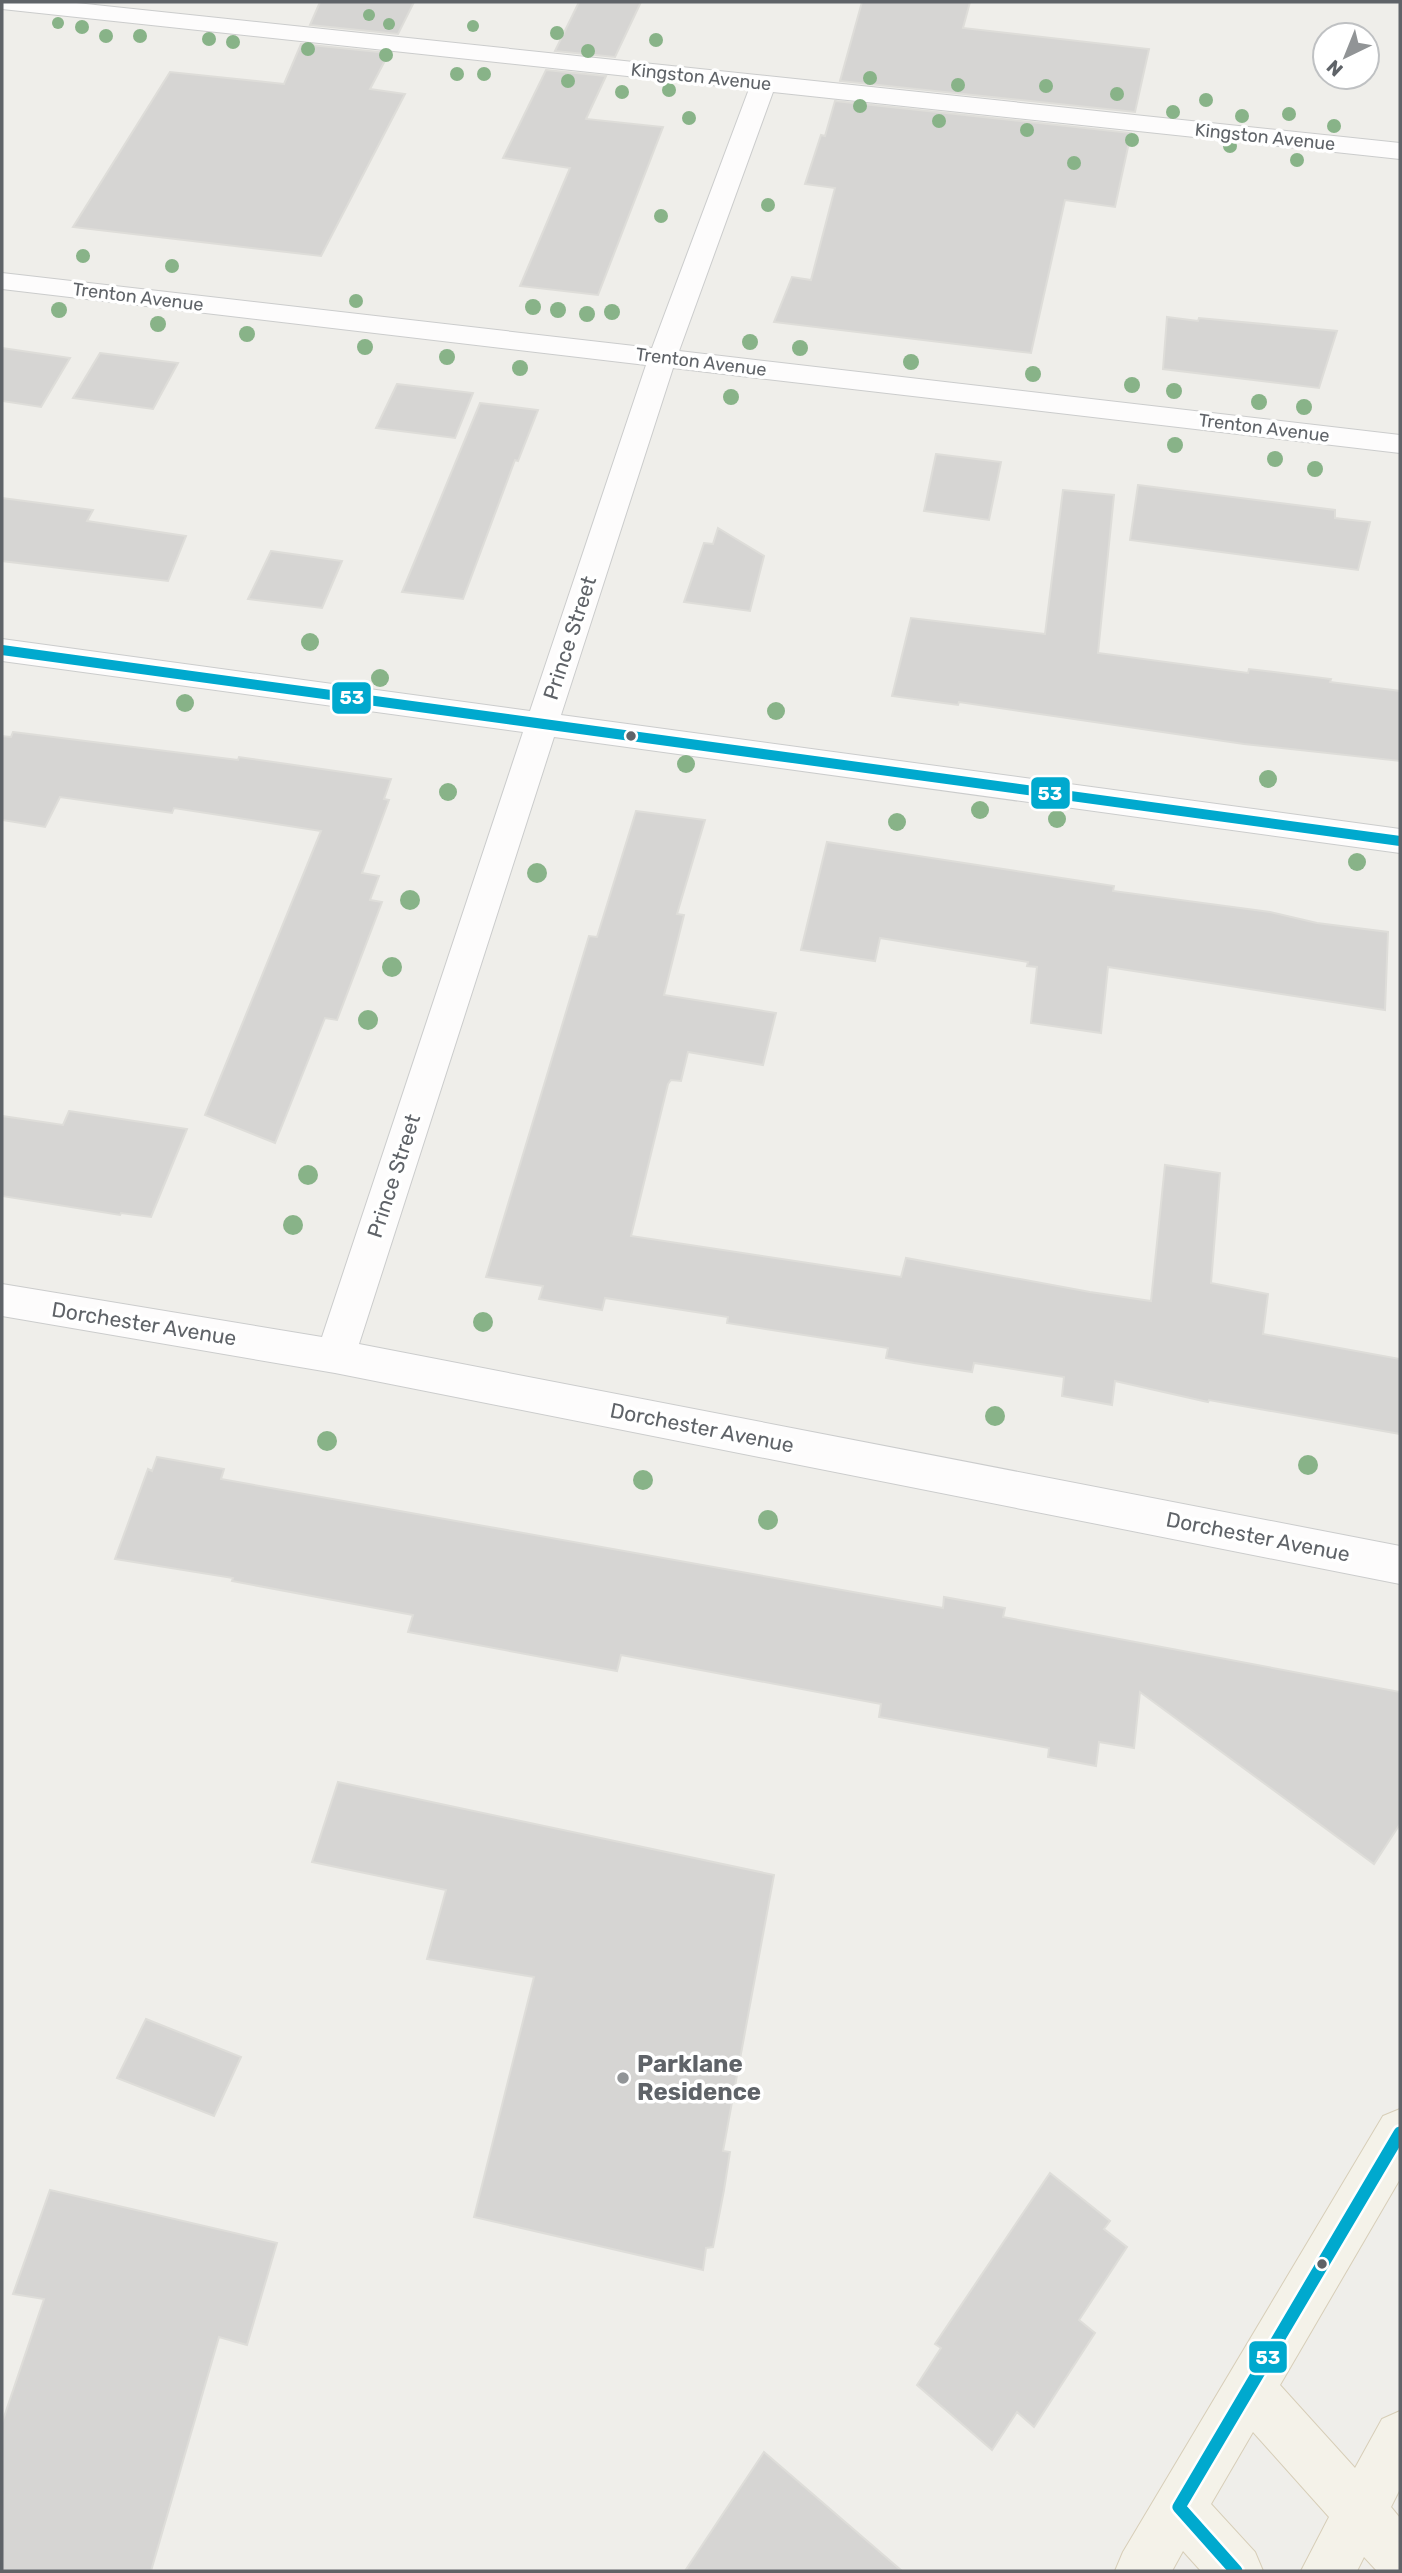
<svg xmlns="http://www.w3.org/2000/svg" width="1402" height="2573" font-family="Rubik,sans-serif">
	<rect width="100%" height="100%" fill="#efeeea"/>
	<path fill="#d6d5d3" stroke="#deddd9" stroke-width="2" d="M320,2H414L398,34L310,25Z
		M579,2H641L615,57L555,51Z
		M862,2H970L963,28L1149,49L1135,112L840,81Z
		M301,44L389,53L370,89L405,94L321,256L73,227L170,72L284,84Z
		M546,70L606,76L586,119L663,127L598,295L520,286L570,168L503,158Z
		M835,101L1131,133L1115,207L1065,200L1031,353L774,322L792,277L811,280L835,188L805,184L821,135L825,136Z
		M1167,317L1198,321L1199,318L1337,331L1319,388L1163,369Z
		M2,348L70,358L41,407L2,401Z
		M100,353L178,363L153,409L73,398Z
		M397,384L473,393L455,438L376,428Z
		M480,403L538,410L518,461L515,460L463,599L402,592Z
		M936,454L1001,462L989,520L924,511Z
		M1138,485L1335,510V518L1370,522L1358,570L1130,540Z
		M1063,490L1114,495L1098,653L1248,673L1249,669L1331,679L1330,682L1400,691V761L1244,744L959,702L958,705L892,696L911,618L1045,634Z
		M2,498L93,510L87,521L186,536L168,581L2,561Z
		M718,528L764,556L750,611L684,602L704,543L713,544Z
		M271,551L342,561L322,608L248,599Z
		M13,732L238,760L239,757L391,779L384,799L389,800L362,873L379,876L370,900L382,902L337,1020L325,1018L275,1143L205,1115L321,831L174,808L172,813L60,797L45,827L2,820V736L11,737Z
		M636,811L705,820L677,914L684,915L664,995L776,1013L763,1065L688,1052L681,1081L671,1080L668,1084L631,1236L901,1277L906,1258L1090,1292L1151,1301L1165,1165L1220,1173L1211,1283L1268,1294L1263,1334L1400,1359V1434L1209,1400L1208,1402L1115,1381L1112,1405L1062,1396L1064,1377L974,1363L972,1372L914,1363L886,1358L888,1348L727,1323L728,1317L605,1298L602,1310L539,1299L543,1286L486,1277L589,936L597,937Z
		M827,842L1114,886L1113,891L1270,912L1317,923L1388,932L1385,1010L1108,967L1101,1033L1031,1023L1037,967L1027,966L1028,962L880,938L875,961L801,950Z
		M69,1111L187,1129L151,1217L121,1213L120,1215L2,1196V1116L63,1125Z
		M157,1457L224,1469L221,1479L943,1608L944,1597L1005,1608L1003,1617L1400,1692V1824L1374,1864L1140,1692L1134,1748L1099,1742L1096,1766L1048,1757L1049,1748L879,1717L881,1704L621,1655L617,1671L408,1632L413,1615L232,1581L233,1578L115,1559L148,1469L152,1471Z
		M338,1782L774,1875L723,2151L730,2152L724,2190L713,2247L706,2248L703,2270L474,2217L534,1977L427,1959L446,1890L312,1862Z
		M146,2019L241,2057L214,2116L117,2078Z
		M1050,2173L1110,2221L1104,2229L1127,2247L1079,2320L1095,2333L1034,2427L1017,2412L992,2450L917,2385L941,2348L935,2344Z
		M50,2190L277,2243L247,2345L219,2337L151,2571H2V2423L44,2299L13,2294Z
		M764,2452L902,2571H685Z"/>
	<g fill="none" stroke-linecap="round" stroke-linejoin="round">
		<defs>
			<path id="minor" d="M2,2H67L1400,143V159L773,92L679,351L1400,435V453L673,368L561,715L1400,829V853L554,737L359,1344L1400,1546V1584L335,1373L2,1316V1284L322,1337L523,732L2,661V639L530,711L646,365L2,289V273L652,348L749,89L2,9Z"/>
			<path id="major" d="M1400,2109V2179L1280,2385L1355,2468L1382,2419L1400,2411V2489L1391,2507L1400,2518V2571H1377L1364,2557L1357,2571H1301L1329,2517L1253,2432L1211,2504L1255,2552L1263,2571H1201L1183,2551L1172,2571H1115L1123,2552L1383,2116Z"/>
		</defs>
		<use href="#minor" stroke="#cbcccc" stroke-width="2"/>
		<use href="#major" stroke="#d7ceb8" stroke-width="2"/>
		<use href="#minor" fill="#fdfcfc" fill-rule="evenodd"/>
		<use href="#major" fill="#f4f2e9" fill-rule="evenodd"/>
		<defs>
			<path id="bus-1-far1" d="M2,650L1400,841"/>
			<path id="bus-1" d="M1236,2571L1179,2507L1400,2133"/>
		</defs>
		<use href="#bus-1-far1" stroke="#fff" stroke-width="15"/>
		<use href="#bus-1" stroke="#fff" stroke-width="18"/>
		<use href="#bus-1-far1" stroke="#00a9ce" stroke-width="10"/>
		<use href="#bus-1" stroke="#00a9ce" stroke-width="13"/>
	</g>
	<g fill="#88b388">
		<circle cx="369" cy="15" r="6"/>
		<circle cx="58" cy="23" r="6"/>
		<circle cx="389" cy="24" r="6"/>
		<circle cx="473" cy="26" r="6"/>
		<circle cx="82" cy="27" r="7"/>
		<circle cx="557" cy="33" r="7"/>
		<circle cx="106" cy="36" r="7"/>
		<circle cx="140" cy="36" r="7"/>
		<circle cx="209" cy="39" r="7"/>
		<circle cx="656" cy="40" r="7"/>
		<circle cx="233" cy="42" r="7"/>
		<circle cx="308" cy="49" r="7"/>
		<circle cx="588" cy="51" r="7"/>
		<circle cx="386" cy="55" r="7"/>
		<circle cx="457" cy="74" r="7"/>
		<circle cx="484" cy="74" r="7"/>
		<circle cx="870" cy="78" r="7"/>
		<circle cx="568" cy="81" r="7"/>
		<circle cx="958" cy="85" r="7"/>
		<circle cx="1046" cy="86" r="7"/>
		<circle cx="669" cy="90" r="7"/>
		<circle cx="622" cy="92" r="7"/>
		<circle cx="1117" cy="94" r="7"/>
		<circle cx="1206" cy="100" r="7"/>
		<circle cx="860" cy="106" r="7"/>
		<circle cx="1173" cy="112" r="7"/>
		<circle cx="1289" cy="114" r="7"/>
		<circle cx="1242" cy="116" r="7"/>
		<circle cx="689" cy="118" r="7"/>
		<circle cx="939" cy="121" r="7"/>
		<circle cx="1334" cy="126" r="7"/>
		<circle cx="1027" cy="130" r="7"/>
		<circle cx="1132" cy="140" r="7"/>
		<circle cx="1230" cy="146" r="7"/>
		<circle cx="1297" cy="160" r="7"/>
		<circle cx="1074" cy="163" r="7"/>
		<circle cx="768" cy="205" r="7"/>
		<circle cx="661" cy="216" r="7"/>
		<circle cx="83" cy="256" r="7"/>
		<circle cx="172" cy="266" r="7"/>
		<circle cx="356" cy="301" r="7"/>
		<circle cx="533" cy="307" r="8"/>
		<circle cx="59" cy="310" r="8"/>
		<circle cx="558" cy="310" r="8"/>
		<circle cx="612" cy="312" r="8"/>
		<circle cx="587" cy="314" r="8"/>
		<circle cx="158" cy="324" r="8"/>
		<circle cx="247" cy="334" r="8"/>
		<circle cx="750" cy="342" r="8"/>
		<circle cx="365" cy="347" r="8"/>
		<circle cx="800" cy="348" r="8"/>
		<circle cx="447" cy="357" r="8"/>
		<circle cx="911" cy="362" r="8"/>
		<circle cx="520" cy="368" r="8"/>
		<circle cx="1033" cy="374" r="8"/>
		<circle cx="1132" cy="385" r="8"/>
		<circle cx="1174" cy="391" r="8"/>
		<circle cx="731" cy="397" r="8"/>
		<circle cx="1259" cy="402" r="8"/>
		<circle cx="1304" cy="407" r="8"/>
		<circle cx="1175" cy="445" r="8"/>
		<circle cx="1275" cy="459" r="8"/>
		<circle cx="1315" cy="469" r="8"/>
		<circle cx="310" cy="642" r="9"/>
		<circle cx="380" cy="678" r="9"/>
		<circle cx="185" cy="703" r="9"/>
		<circle cx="776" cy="711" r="9"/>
		<circle cx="686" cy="764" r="9"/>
		<circle cx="1268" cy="779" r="9"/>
		<circle cx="448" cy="792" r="9"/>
		<circle cx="980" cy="810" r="9"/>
		<circle cx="1057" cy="819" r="9"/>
		<circle cx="897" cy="822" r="9"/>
		<circle cx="1357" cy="862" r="9"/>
		<circle cx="537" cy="873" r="10"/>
		<circle cx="410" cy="900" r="10"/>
		<circle cx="392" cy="967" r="10"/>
		<circle cx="368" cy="1020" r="10"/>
		<circle cx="308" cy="1175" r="10"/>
		<circle cx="293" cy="1225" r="10"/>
		<circle cx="483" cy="1322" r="10"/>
		<circle cx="995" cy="1416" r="10"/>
		<circle cx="327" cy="1441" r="10"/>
		<circle cx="1308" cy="1465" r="10"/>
		<circle cx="643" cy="1480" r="10"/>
		<circle cx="768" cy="1520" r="10"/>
	</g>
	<g fill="#5f6368" stroke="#fff" stroke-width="2.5">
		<circle cx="631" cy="736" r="6"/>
		<circle cx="1322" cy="2264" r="6"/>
	</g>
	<circle fill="#919496" stroke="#fff" stroke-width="2.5" cx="623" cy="2078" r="7"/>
	<g text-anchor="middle" stroke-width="7" stroke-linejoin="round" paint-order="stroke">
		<g font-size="18" fill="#5f6368" stroke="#fff">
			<text transform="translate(701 77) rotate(6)" y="6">Kingston Avenue</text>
			<text transform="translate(1265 137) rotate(6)" y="6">Kingston Avenue</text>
			<text transform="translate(138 297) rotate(7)" y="6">Trenton Avenue</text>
			<text transform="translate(701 362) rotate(7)" y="6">Trenton Avenue</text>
			<text transform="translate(1264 428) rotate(7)" y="6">Trenton Avenue</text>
		</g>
		<g font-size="21" fill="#5f6368" stroke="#fff">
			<text transform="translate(570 638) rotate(-72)" y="7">Prince Street</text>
			<text transform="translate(394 1176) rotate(-72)" y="7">Prince Street</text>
			<text transform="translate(144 1324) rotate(9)" y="7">Dorchester Avenue</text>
			<text transform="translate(702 1428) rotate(11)" y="7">Dorchester Avenue</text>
			<text transform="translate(1258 1537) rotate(11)" y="7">Dorchester Avenue</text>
		</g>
		<g font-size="24" font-weight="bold" fill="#5f6368" stroke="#fff" text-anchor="start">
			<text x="637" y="2072">Parklane<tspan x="637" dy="28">Residence</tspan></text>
		</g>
	</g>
	<g stroke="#fff" stroke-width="2.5">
		<rect x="331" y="681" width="41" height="34" rx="7" fill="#00a9ce"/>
		<rect x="1030" y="776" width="41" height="34" rx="7" fill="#00a9ce"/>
		<rect x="1248" y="2340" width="40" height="34" rx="7" fill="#00a9ce"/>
	</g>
	<g font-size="19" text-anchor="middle" font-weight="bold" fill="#fff">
		<text x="352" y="704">53</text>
		<text x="1050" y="800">53</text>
		<text x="1268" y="2364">53</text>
	</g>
	<rect width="1402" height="2573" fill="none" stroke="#5f6368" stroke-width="7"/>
	<g transform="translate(1346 56) rotate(223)"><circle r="33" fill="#ffffff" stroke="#bfc1c3" stroke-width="2"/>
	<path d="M0-5L12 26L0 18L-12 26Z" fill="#919496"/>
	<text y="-10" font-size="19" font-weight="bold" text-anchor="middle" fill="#5f6368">N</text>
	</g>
</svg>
